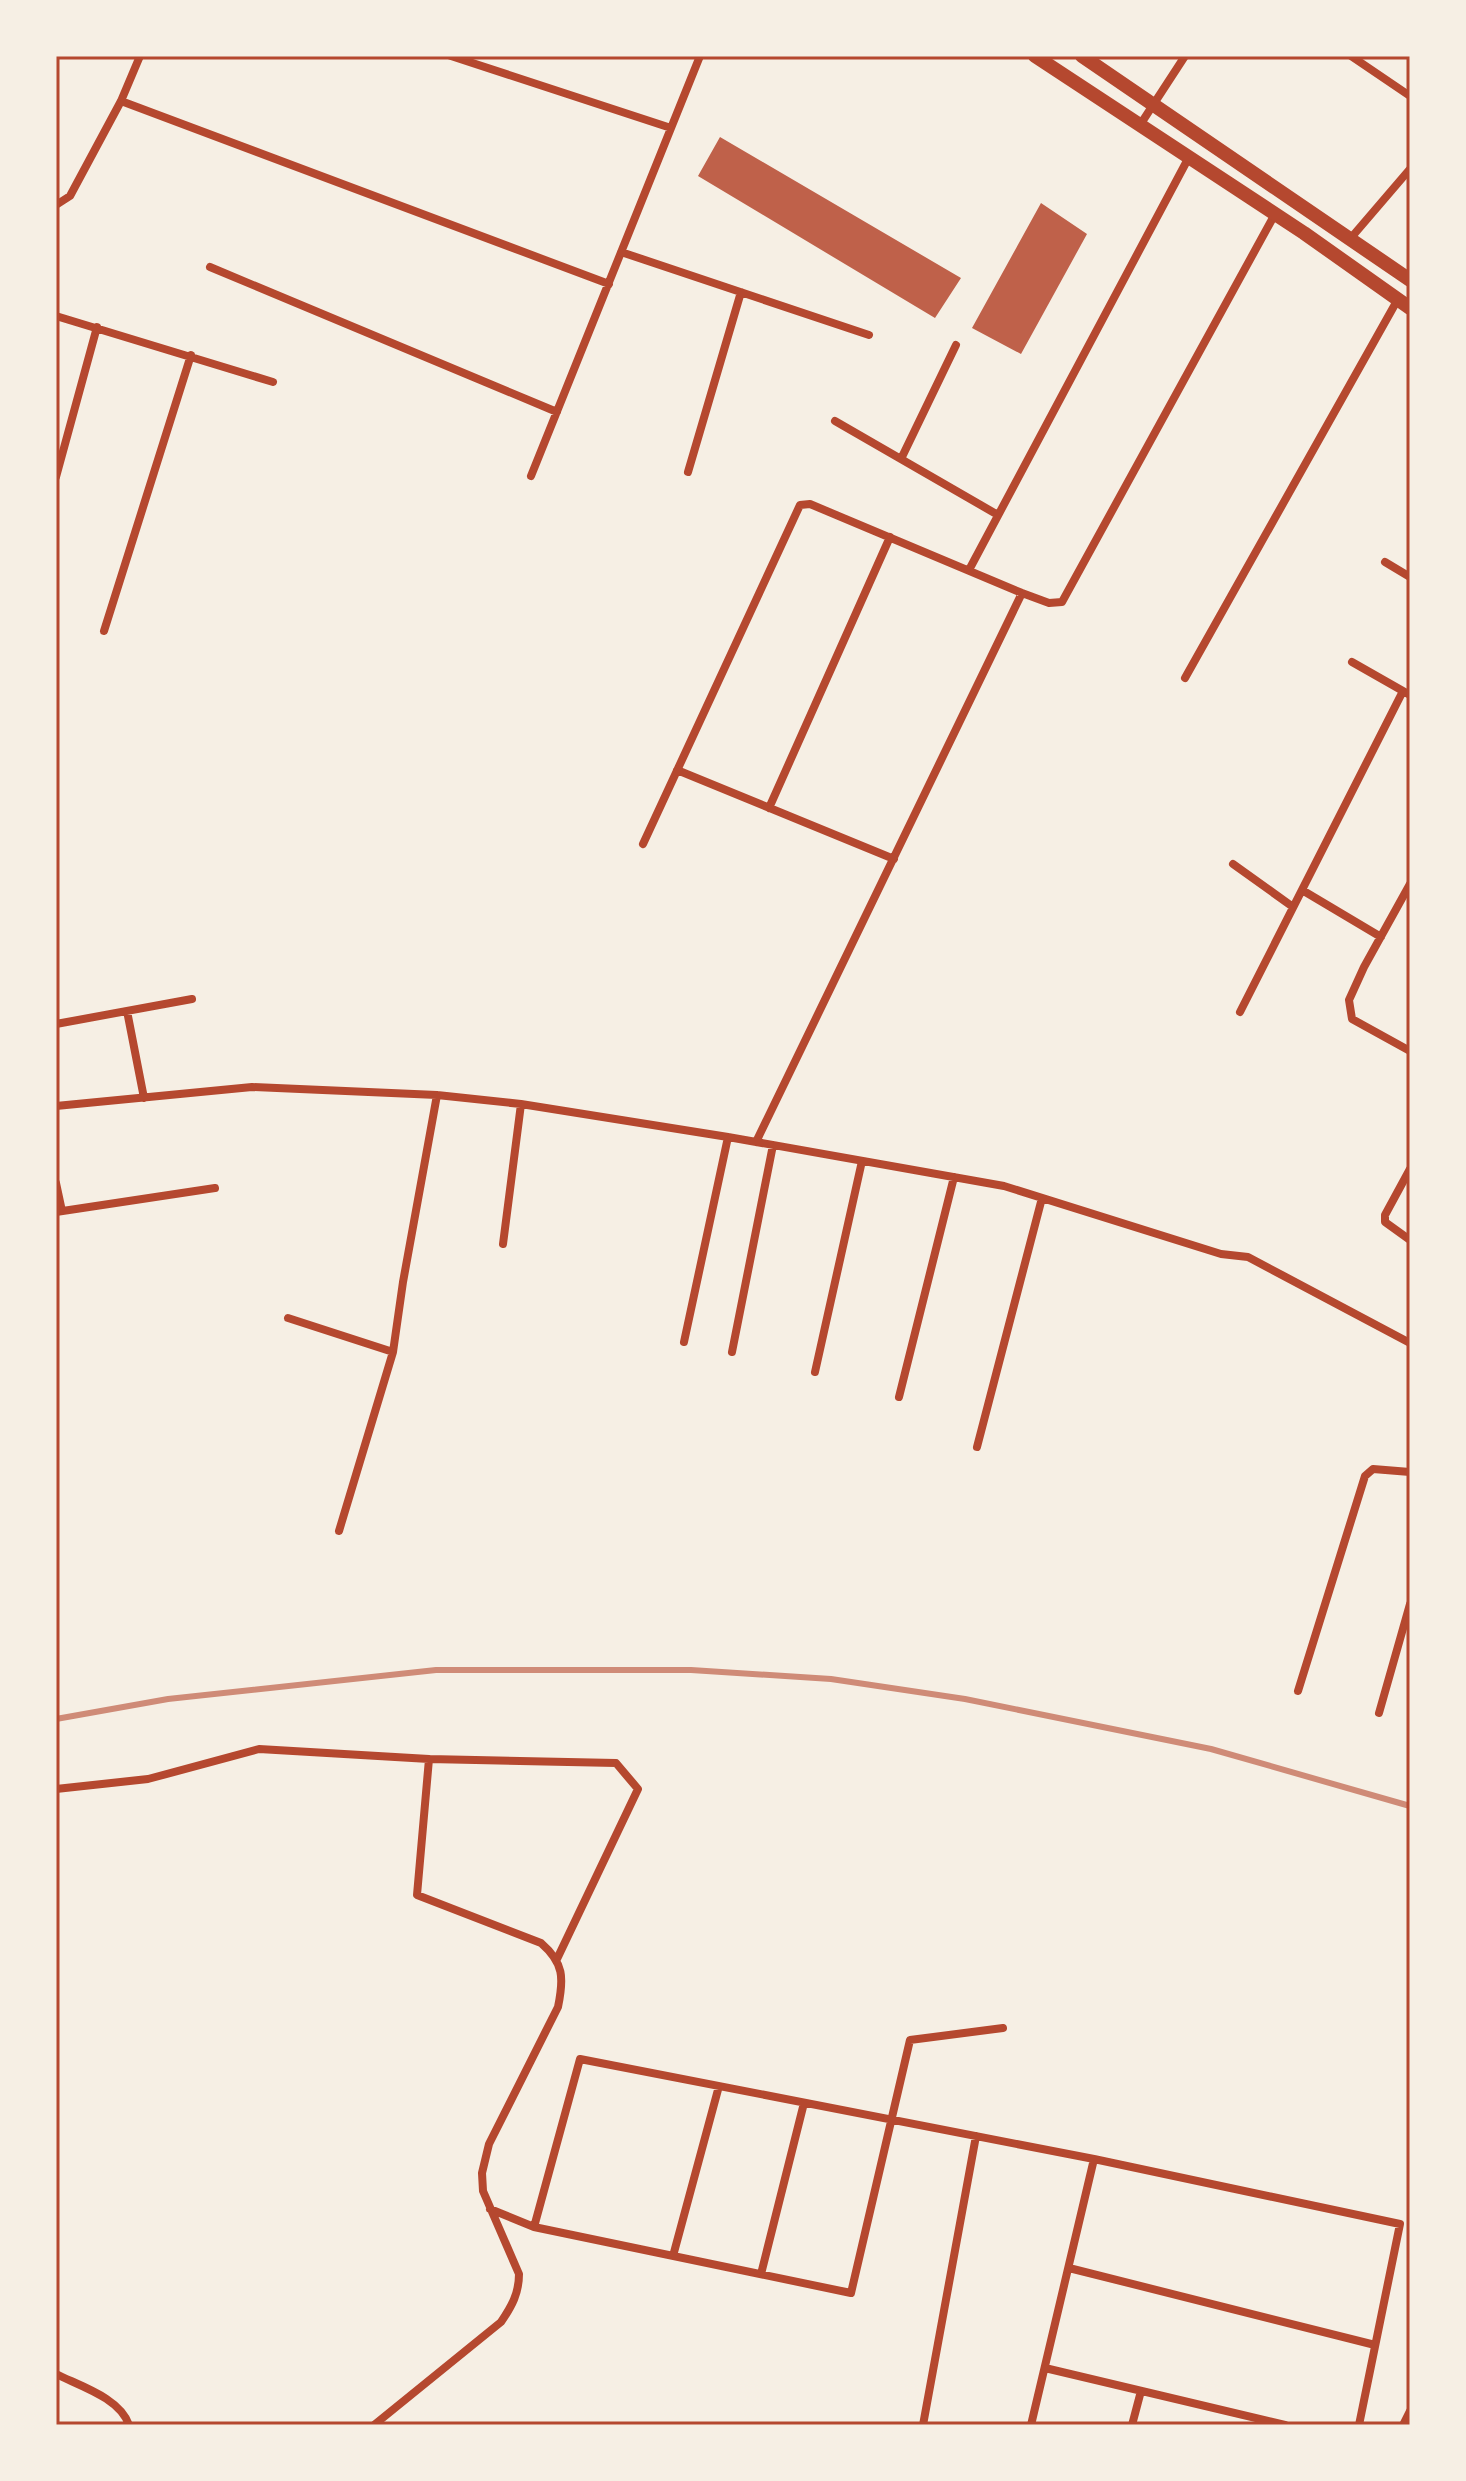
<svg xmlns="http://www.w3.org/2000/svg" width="1466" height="2481" font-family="Roboto,sans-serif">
	<rect width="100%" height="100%" fill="#f6efe4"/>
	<path fill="#bf614a" d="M720,137L961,278L935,318L698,176Z
		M1041,203L1087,234L1021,354L972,328Z"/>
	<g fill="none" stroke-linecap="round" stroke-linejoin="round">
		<path stroke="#b5482f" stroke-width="8" d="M451,56L671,128
			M1351,56L1410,96
			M121,101L609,284
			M1140,125L1185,56
			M56,205L70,196L121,101L140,56
			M1350,239L1410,169
			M621,252L869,335
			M210,267L557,412
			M56,316L273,382
			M835,421L998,515
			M901,459L956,345
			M688,472L741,292
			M531,476L700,56
			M56,477L97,327
			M1385,562L1410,577
			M969,570L1189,157
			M104,631L191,355
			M1352,662L1410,695
			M1185,678L1398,299
			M677,770L894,859
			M769,808L890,537
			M643,844L800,505L810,504L1022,593L1049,603L1062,602L1275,214
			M1233,864L1293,907
			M1410,884L1364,967L1349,1000L1352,1019L1410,1051
			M1302,890L1381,937
			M127,1011L144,1098
			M1240,1012L1403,691
			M56,1024L192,999
			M56,1106L252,1087L437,1095L521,1104L728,1137L1004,1186L1221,1254L1248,1257L1410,1343
			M756,1142L1022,593
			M1410,1169L1385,1215V1222L1410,1240
			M56,1183L62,1211
			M56,1212L215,1188
			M503,1244L521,1104
			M288,1318L393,1352
			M684,1342L728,1137
			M732,1352L773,1145
			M815,1372L862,1161
			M899,1397L954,1177
			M977,1447L1042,1198
			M339,1531L393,1352L403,1282L437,1095
			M1298,1691L1365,1476L1373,1469L1410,1472
			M1379,1713L1410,1604
			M429,1759L616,1763L638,1789L557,1959
			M56,1789L148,1779L259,1749L429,1759L417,1895L541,1943C564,1963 564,1978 558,2007L489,2144L482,2173L483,2191L519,2274C519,2293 512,2306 501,2322L374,2425
			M1094,2159L1400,2224L1359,2425
			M490,2209L534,2227L580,2059L1094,2159L1031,2425
			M534,2227L851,2293L910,2040L1003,2028
			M673,2256L719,2086
			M1069,2268L1375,2345
			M761,2274L804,2103
			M1045,2368L1285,2425
			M56,2374C80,2386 120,2398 129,2425
			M923,2425L976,2136
			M1132,2425L1141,2391
			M1403,2425L1410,2411"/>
		<path stroke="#b5482f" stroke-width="14" d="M1035,56L1304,233L1410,308
			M1082,56L1410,280"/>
		<path stroke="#cf8b77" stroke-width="6" d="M56,1719L168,1699L436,1670H691L831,1679L965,1699L1211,1749L1410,1806"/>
	</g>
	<rect width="1466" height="2481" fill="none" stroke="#f6efe4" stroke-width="116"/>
	<rect x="58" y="58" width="1350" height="2365" fill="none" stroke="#b5482f" stroke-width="3"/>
</svg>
